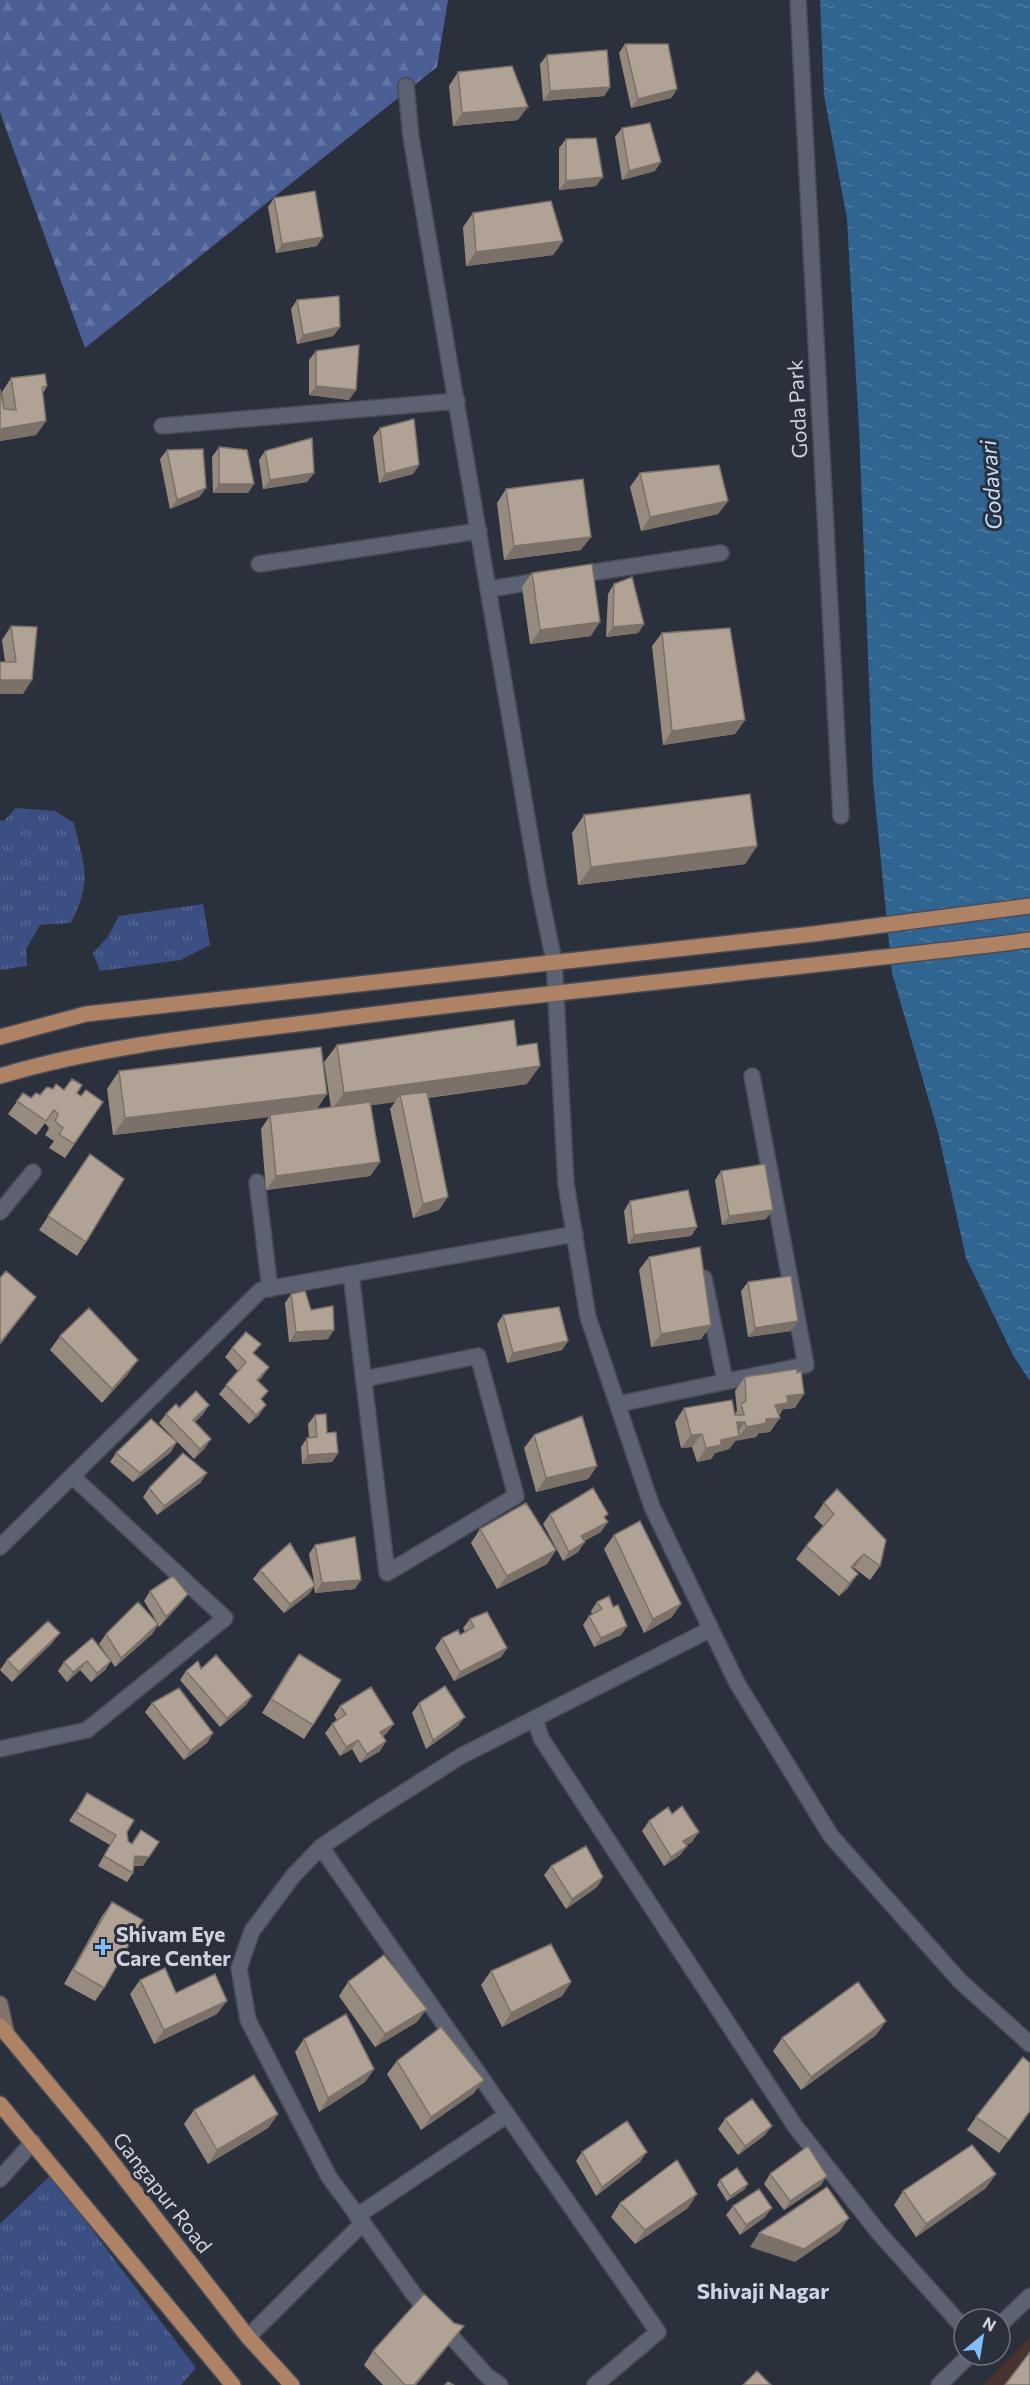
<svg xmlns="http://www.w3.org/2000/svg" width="1030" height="2385" font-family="Commissioner,sans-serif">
	<defs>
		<pattern id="forest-firs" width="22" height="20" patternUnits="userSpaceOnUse" patternTransform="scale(1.5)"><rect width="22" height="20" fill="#4b5f95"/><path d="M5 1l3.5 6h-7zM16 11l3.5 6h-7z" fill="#6475a3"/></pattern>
		<pattern id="park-tufts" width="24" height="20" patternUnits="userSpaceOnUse" patternTransform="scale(1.5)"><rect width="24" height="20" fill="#3c4f82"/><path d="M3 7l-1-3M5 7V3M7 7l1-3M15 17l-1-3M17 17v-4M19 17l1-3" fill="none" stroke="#576793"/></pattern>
		<pattern id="water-ripples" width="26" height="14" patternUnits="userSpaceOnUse" patternTransform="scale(1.5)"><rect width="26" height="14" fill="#316591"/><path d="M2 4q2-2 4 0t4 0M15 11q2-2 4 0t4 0" fill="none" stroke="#4e7aa0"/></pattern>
	</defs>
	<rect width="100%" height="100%" fill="#2b303d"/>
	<path fill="#46322e" d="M1030,2336V2385H983Z"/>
	<path fill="url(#forest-firs)" d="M0,0H448L437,67L85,348L0,112Z"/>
	<path fill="url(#park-tufts)" d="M16,808L55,811L74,823C84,868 93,879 71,923L40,925L26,949L27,966L0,970V820L4,821Z
		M203,904L210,945L181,960L100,971L93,953L107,938L119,916Z
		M51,2175L196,2368L181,2385H0V2224Z"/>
	<path fill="url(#water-ripples)" d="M820,0H1030V1381L1014,1357L966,1258L938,1132L892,973L873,781L859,429L847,219L824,95Z"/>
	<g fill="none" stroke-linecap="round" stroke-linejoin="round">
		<defs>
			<path id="pedestrian" d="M798,0L841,816"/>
			<path id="minor" d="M406,86L411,137L539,888L554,961L566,1184L588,1317L652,1507L737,1683L831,1836L960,1981L1030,2044
				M162,426L457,401
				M259,564L479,531
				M575,575L721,553
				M489,589L545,580
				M257,1182L270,1289
				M0,1212L33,1172
				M351,1274L387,1573L516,1496L478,1356L364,1379
				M704,1278L725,1381
				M618,1404L806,1365L752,1076
				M0,1547L261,1290L575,1234
				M535,1718L541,1738L795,2126L879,2233L964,2328
				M0,1749L87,1730L225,1618L72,1476
				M321,1847L658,2332L595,2385
				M0,2179L33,2142
				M357,2216L507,2115
				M363,2223L415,2296L487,2376L500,2385
				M1000,2325L1030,2296
				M248,2337L363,2223L329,2177L248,2020L239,1968L252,1931L293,1876L321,1847L365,1817L461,1756L711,1629
				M939,2385L970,2355"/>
			<path id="secondary" d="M0,2004L6,2031"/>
			<path id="primary" d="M0,1037L86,1014L813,934L1030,906
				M0,1076C111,1043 230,1033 345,1018C573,989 802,968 1030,940
				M0,2026L94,2139L248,2337L292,2385
				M0,2104L233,2385"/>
		</defs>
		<use href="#pedestrian" stroke="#484c57" stroke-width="18"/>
		<use href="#minor" stroke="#484c57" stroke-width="18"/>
		<use href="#secondary" stroke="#484c57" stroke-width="18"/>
		<use href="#primary" stroke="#484c57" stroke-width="18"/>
		<use href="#pedestrian" stroke="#5c6271" stroke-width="15"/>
		<use href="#minor" stroke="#5c6271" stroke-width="15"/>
		<use href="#secondary" stroke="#84726b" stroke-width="15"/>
		<use href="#primary" stroke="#ad8265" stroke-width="15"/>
	</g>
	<path fill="#978b80" d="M625,44L677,89L671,98L631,108L619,53Z
		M547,55L610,87L604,96L543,101L540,64Z
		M458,72L518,120L453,126L449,86Z
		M622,128L655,171L622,180L615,137Z
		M566,139L596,186L559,190V148Z
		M274,198L317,246L276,253L268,207Z
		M473,213L563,241L553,255L466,266L463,227Z
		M297,300L340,327L333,336L297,344L291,309Z
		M316,351L349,400L309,395V360Z
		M11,378L47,386L43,393L46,421L36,435L0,441V389L4,409L2,392Z
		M380,428L419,465L413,474L379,483L373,437Z
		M219,447L248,493H213L212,457Z
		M167,450L206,488L199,497L170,509L160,459Z
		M265,451L314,473L307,482L263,489L259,460Z
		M640,473L728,501L718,514L641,531L630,487Z
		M506,489L581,550L504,560L497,503Z
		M532,573L591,636L530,644L522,587Z
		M614,584L644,624L638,633L606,637L608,594Z
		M11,626L23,694H0V662H5L2,640Z
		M662,633L745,720L735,734L663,745L652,646Z
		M584,815L757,846L745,864L578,885L572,833Z
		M337,1045L517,1046L527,1084L428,1098L439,1210L413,1218L390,1109L395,1102L371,1105L380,1162L370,1176L266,1190L261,1129L269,1117L113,1135L107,1089L119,1071L316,1109L331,1108L324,1062Z
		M53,1089L77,1093L81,1096L103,1102L65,1158L49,1148L54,1141L45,1135L49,1128L45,1123L36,1135L8,1114L23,1093L31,1098L40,1095Z
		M90,1154L86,1242L77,1256L39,1230Z
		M721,1171L766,1219L722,1225L715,1180Z
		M630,1201L697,1227L691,1236L628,1244L624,1211Z
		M649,1257L711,1325L701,1339L651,1347L639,1270Z
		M748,1282L791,1331L748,1337L741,1291Z
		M291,1294L311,1310L328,1339L289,1342L285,1303Z
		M503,1315L568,1341L562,1350L507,1363L497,1324Z
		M60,1336L128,1374L102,1403L50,1350Z
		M232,1348L254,1354L263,1376L258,1381L261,1400L259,1415L249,1424L219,1394L238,1371L225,1357Z
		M745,1377L795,1408L783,1409L770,1432L759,1433L756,1437L736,1440L729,1449L715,1453L711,1459L697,1462L692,1447L681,1448L675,1422L684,1408L735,1414L737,1411L735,1391Z
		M209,1405L203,1414L195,1422L205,1448L194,1459L159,1423L166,1414L179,1408Z
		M315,1415L327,1433L338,1453L332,1462L302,1464L301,1447L307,1438H309L308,1424Z
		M534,1435L597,1466L588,1479L536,1492L524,1448Z
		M171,1452L133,1482L110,1462L116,1453Z
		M207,1473L200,1483L157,1515L143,1497L149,1488Z
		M837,1489L880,1566L870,1580L854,1568L853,1569L848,1588L839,1596L796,1559L806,1546L823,1526L814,1517L824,1503Z
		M550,1514L605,1519L601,1532L584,1541L578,1552L563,1561L543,1524Z
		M480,1529L556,1550L547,1564L497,1589L471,1543Z
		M614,1535L672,1617L644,1633L604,1549Z
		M315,1545L355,1589L315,1593L314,1586L309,1594L284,1613L253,1579L260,1570L314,1582L309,1554Z
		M150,1591L188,1594L181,1603L159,1627L158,1625L152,1634L115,1667L111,1661L105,1670L91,1682L80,1670L67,1682L58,1671L64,1662L109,1658L99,1644L106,1634L158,1624L144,1601Z
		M597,1602L613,1607L627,1626L621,1635L594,1647L583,1625L589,1616L592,1614L591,1611Z
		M470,1619L507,1648L501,1657L454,1681L435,1648L442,1638L460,1635L465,1632L463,1628Z
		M53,1642L12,1682L0,1670L7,1660Z
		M299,1654L313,1725L304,1739L262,1713L289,1668Z
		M186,1671L252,1696L246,1705L220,1727L180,1680Z
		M152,1703L213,1733L207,1743L184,1760L145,1712Z
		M419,1703L458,1726L426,1749L412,1713Z
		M340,1706L387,1733L383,1736L386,1741L380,1751L360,1763L352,1749L340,1756L325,1733L332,1724L337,1720L334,1715Z
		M87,1793L127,1832L128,1841L143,1866H134L133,1873L127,1882L98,1866L110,1845L69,1821Z
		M649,1821L692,1842L686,1845L687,1846L680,1855L664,1866L642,1831Z
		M551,1866L603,1877L597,1887L566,1909L544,1875Z
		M112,1902L104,1988L95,2001L64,1984L102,1916Z
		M491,1971L571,1982L562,1996L502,2027L481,1985Z
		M140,1980L176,1993L217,2014L154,2044L130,1994Z
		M348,1982L417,2022L375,2047L339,1996Z
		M886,2021L876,2035L801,2090L773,2051L782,2038Z
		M304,2039L374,2069L365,2082L319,2112L295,2052Z
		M397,2061L474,2093L421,2130L387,2074Z
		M194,2110L278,2114L268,2128L208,2164L184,2124Z
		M1030,2112L999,2153L967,2130L976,2117Z
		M725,2119L765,2135L738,2155L718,2129Z
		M582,2152L640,2162L596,2196L576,2161Z
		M770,2174L821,2185L784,2210L764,2184Z
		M720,2180L745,2189L727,2201L717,2185Z
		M986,2188L916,2237L894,2205L903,2191Z
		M620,2203L688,2208L635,2244L611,2217Z
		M733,2206L765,2217L740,2235L726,2215Z
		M454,2323L464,2326L454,2339L416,2385H383L364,2365L373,2351Z"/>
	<path fill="#7b7168" d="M610,87L604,96L543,101L550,91Z
		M677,89L671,98L631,108L638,99Z
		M528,107L518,120L453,126L462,113Z
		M661,162L655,171L622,180L629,171Z
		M603,177L596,186L559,190L566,181Z
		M323,237L317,246L276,253L282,244Z
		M563,241L553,255L466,266L476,252Z
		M340,327L333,336L297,344L303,335Z
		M316,386L356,390L349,400L309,395Z
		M46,421L36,435L0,441V429Z
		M419,465L413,474L379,483L385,474Z
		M314,473L307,482L263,489L270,480Z
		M219,484H254L248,493H213Z
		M206,488L199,497L170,509L177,500Z
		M728,501L718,514L641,531L650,517Z
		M591,537L581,550L504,560L514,546Z
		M600,622L591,636L530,644L540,630Z
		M644,624L638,633L606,637L613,627Z
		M0,680H32L23,694H0Z
		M745,720L735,734L663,745L672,731Z
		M757,846L745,864L578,885L591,867Z
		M540,1066L527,1084L401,1101L400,1095L395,1102L331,1111L344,1093Z
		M327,1094L315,1112L270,1115L269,1117L113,1135L125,1118Z
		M380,1162L370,1176L266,1190L276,1176Z
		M448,1197L439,1210L413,1218L423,1204Z
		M773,1210L766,1219L722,1225L729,1216Z
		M697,1227L691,1236L628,1244L634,1235Z
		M36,1297L26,1311L0,1345V1343Z
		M798,1321L791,1331L748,1337L755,1328Z
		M711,1325L701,1339L651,1347L661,1334Z
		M334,1330L328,1339L289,1342L296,1332Z
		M568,1341L562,1350L507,1363L513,1353Z
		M138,1360L128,1374L102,1403L112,1389Z
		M269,1367L263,1376L251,1389L257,1380Z
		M804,1394L795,1408L783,1409L778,1417L775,1405L787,1396Z
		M209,1405L203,1414L187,1430L193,1420Z
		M266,1405L259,1415L249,1424L256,1415Z
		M780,1418L770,1432L759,1433L756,1437L736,1441L746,1427L766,1419Z
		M737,1422H745L735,1436Z
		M702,1434L692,1447L681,1448L691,1435Z
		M739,1436L729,1449L715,1453L711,1459L697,1462L706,1448L721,1440Z
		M211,1439L205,1448L194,1459L200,1449Z
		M177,1442L171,1452L133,1482L140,1473Z
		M338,1453L332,1462L302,1464L308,1455Z
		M597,1466L588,1479L536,1492L546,1478Z
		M207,1473L200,1483L157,1515L164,1506Z
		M608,1522L601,1532L574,1545L581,1536Z
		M585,1542L578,1552L563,1561L569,1552Z
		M556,1550L547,1564L497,1589L507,1576Z
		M864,1554L854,1568L844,1578L851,1567Z
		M858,1574L848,1588L839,1596L849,1583Z
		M361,1580L355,1589L315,1593L322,1583Z
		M315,1585L309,1594L284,1613L290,1604Z
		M188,1594L181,1603L159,1627L166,1617Z
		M681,1604L672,1617L644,1633L653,1619Z
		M158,1624L152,1634L115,1667L121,1658Z
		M627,1626L621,1635L594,1647L601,1638Z
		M60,1633L53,1642L12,1682L19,1672Z
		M507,1648L501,1657L454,1681L460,1672Z
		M87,1661L80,1670L67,1682L73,1672Z
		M111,1661L105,1670L91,1682L97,1673Z
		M252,1696L246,1705L220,1727L227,1718Z
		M465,1717L458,1726L426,1749L433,1740Z
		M394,1724L387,1733L374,1741L380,1732Z
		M213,1733L207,1743L184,1760L190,1751Z
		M358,1740L352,1749L340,1756L346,1747Z
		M386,1741L380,1751L360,1763L367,1754Z
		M699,1832L692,1842L676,1851L683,1841Z
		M687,1846L680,1855L664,1866L671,1857Z
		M135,1856L149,1857L143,1866L128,1865Z
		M603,1877L597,1887L566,1909L572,1899Z
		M571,1982L562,1996L502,2027L511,2013Z
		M227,2001L217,2014L154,2044L164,2030Z
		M427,2009L417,2022L375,2047L385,2034Z
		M886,2021L876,2035L801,2090L811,2077Z
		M374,2069L365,2082L319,2112L328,2098Z
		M484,2080L474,2093L421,2130L431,2117Z
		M278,2114L268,2128L208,2164L217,2150Z
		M772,2126L765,2135L738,2155L745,2146Z
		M647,2152L640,2162L596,2196L602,2187Z
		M996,2174L986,2188L916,2237L926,2224Z
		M827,2176L821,2185L784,2210L790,2201Z
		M748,2184L745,2189L727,2201L730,2196Z
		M697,2194L688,2208L635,2244L645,2230Z
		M772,2208L765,2217L740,2235L746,2225Z
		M849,2218L839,2232L795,2262L750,2247L759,2233Z
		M464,2326L454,2339L416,2385H414Z"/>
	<path fill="#b0a295" stroke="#7b7168" stroke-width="1.5" d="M625,44H668L677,89L638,99Z
		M607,50L610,87L550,91L547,55Z
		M512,66L528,107L462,113L458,72Z
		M650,123L661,162L629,171L622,128Z
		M596,138L603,177L566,181V139Z
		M315,191L323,237L282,244L274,198Z
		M551,201L563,241L476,252L473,213Z
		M339,296L340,327L303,335L297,300Z
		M359,345L356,390L316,386V351Z
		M45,374L47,386L42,387L46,421L0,429V389L4,409L16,410L11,378Z
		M414,419L419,465L385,474L380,428Z
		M312,438L314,473L270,480L265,451Z
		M219,447L247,450L254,484H219Z
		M203,449L206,488L177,500L167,450Z
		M719,465L728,501L650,517L640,473Z
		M583,479L591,537L514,546L506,489Z
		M592,564L600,622L540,630L532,573Z
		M632,577L644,624L613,627L614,584Z
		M11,626L37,627L32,680H0V662H16Z
		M730,628L745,720L672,731L662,633Z
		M750,794L757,846L591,867L584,815Z
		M514,1020L517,1046L537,1043L540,1066L344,1093L337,1045Z
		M321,1047L327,1094L125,1118L119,1071Z
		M72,1079L82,1085L77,1093L81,1096L86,1090L103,1102L74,1144L59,1134L63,1128L55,1121L58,1114L54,1110L46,1121L17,1101L23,1093L31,1098L36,1093L40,1095L47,1087L53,1089L56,1084L64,1090Z
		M427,1092L448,1197L423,1204L400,1095Z
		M370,1102L380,1162L276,1176L270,1115Z
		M90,1154L124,1179L86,1242L48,1216Z
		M765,1164L773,1210L729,1216L721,1171Z
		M688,1190L697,1227L634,1235L630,1201Z
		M700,1247L711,1325L661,1334L649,1257Z
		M6,1271L36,1297L0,1343V1278Z
		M791,1276L798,1321L755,1328L748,1282Z
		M305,1291L311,1310L333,1306L334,1330L296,1332L291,1294Z
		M559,1307L568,1341L513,1353L503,1315Z
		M89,1308L138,1360L112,1389L60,1336Z
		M246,1332L261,1344L253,1353L269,1367L257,1380L268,1391L261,1399L266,1405L256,1415L226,1385L246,1362L232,1348Z
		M797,1369V1373L801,1371L804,1394L787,1396L788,1403L775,1405L780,1418L766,1419V1423L746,1427L745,1422H737L739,1436L721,1440V1445L706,1448L702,1434L691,1435L684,1408L732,1400L735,1415H744L741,1404L746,1401L745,1377Z
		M196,1391L209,1405L193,1420L211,1439L200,1449L166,1414L176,1404L179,1408Z
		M326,1414L327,1433L336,1432L338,1453L308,1455L307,1438L317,1437L315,1415Z
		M582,1416L597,1466L546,1478L534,1435Z
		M151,1419L177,1442L140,1473L116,1453Z
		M183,1453L207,1473L164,1506L149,1488Z
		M593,1488L608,1514L604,1517L608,1522L581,1536L585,1542L569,1552L550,1514Z
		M837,1489L886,1540L880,1566L864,1554L851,1567L858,1574L849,1583L806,1546L834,1514L824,1503Z
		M526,1503L556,1550L507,1576L480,1529Z
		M640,1521L681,1604L653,1619L614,1535Z
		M355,1537L361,1580L322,1583L315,1545Z
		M290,1543L315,1585L290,1604L260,1570Z
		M173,1576L188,1594L166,1617L150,1591Z
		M609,1596L613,1607L618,1605L627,1626L601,1638L589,1616L602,1609L597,1602Z
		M138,1602L158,1624L121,1658L106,1634Z
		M487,1612L507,1648L460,1672L442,1638L458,1630L460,1635L474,1627L470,1619Z
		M48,1621L60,1633L19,1672L7,1660Z
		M92,1638L111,1661L97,1673L87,1661L73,1672L64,1662Z
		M299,1654L341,1680L313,1725L271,1699Z
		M216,1655L252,1696L227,1718L186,1671L198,1661L201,1669Z
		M445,1686L465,1717L433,1740L419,1703Z
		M371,1687L394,1724L380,1732L386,1741L367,1754L358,1740L346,1747L332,1724L346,1714L340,1706Z
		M179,1688L213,1733L190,1751L152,1703Z
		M87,1793L134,1820L127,1832L128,1841L132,1844L141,1830L159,1842L149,1857L135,1856L133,1873L104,1856L116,1835L76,1812Z
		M682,1806L699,1832L683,1841L687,1846L671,1857L649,1821L668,1807L672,1814Z
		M586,1846L603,1877L572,1899L551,1866Z
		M112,1902L143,1920L104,1988L73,1970Z
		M551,1944L571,1982L511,2013L491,1971Z
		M384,1955L427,2009L385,2034L348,1982Z
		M165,1968L176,1993L215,1974L227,2001L164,2030L140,1980Z
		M858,1982L886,2021L811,2077L782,2038Z
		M346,2014L374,2069L328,2098L304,2039Z
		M441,2027L484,2080L431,2117L397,2061Z
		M1023,2057L1030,2063V2111L1009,2140L976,2117Z
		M254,2075L278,2114L217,2150L194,2110Z
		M752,2099L772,2126L745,2146L725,2119Z
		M627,2121L647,2152L602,2187L582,2152Z
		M972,2145L996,2174L926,2224L903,2191Z
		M808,2146L827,2176L790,2201L770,2174Z
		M677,2160L697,2194L645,2230L620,2203Z
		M737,2168L748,2184L730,2196L720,2180Z
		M827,2187L849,2218L804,2249L759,2233Z
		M759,2189L772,2208L746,2225L733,2206Z
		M424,2294L454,2323L464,2326L414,2385H405L373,2351Z
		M1030,2352V2385H1005Z
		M757,2371L771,2385H743Z
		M448,2382L454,2385H445Z"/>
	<path fill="#80bdfa" stroke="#2b303d" stroke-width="2" d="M100 1938h6v6h6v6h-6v6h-6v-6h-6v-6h6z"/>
	<g text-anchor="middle" stroke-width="6" stroke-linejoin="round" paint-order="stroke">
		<g font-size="21" fill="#cfd2db" stroke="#2b303d">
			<text transform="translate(798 409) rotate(-93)" y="7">Goda Park</text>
			<text transform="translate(162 2193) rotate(52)" y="7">Gangapur Road</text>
		</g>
		<g font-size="21" font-weight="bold" fill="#cfd2db" stroke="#2b303d" text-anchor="start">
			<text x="116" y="1942">Shivam Eye<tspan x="116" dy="24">Care Center</tspan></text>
		</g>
		<g font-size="22" font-style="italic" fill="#c3e0fb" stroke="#2b303d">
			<text transform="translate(991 485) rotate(-94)" y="8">Godavari</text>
		</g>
		<g font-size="22" font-weight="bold" fill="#cdd4e4" stroke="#2b303d">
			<text x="763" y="2299">Shivaji Nagar</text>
		</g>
	</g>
	<g transform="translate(982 2337) rotate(30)"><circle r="28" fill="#2b303d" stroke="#6d717c" stroke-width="1.5"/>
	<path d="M0-4.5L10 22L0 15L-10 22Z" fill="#80bdfa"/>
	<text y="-9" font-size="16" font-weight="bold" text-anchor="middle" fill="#cfd2db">N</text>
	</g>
</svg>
